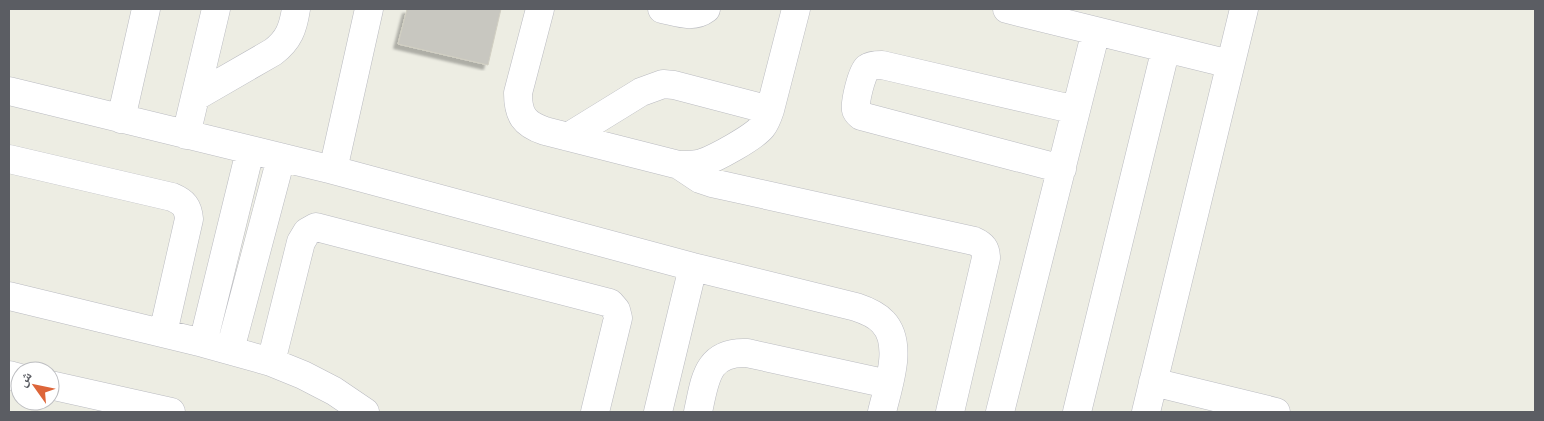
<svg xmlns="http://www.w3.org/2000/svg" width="1544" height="421" font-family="'Sofia Sans Condensed','Noto Naskh Arabic',sans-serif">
	<defs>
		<filter id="shadow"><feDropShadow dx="-4.5" dy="4.5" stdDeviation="1" flood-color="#0004"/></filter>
	</defs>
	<rect width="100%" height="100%" fill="#edede3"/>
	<path fill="#c8c7c0" stroke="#d1cfc2" filter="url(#shadow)" d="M407,9H501L488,65L398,44Z"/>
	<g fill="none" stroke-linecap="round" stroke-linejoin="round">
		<defs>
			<path id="minor" d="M540,9L518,93C518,115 524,124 545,131L679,165C687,165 694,165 702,163C716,158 753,138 762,127C766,122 768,116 770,110L796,9
				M662,9C677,12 693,19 706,9
				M1007,9L1230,64
				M9,91L333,170L693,267L856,307C865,310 876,314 883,322C904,344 888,386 882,412
				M195,97L273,52C289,40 293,28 296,9
				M121,119L146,9
				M186,135L216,9
				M568,137L641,92L663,84L674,85L770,110
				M9,159L172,197C184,202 188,207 189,219L163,333
				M679,165L700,179L712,183L974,241C983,245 986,249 986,258L950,412
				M1062,169L861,116C859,114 857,113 856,110C854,104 862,72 867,68C871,65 877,65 882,65L1076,110
				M333,170L369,9
				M9,296L203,343L271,362L303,375L334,391L365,412
				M203,343L250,151
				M230,350L281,158
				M271,362L301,242L307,232L316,227L610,303L616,310L618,318L595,412
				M9,375L20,378
				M1153,382L1276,412
				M50,385L171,412
				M658,412L693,267
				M698,412C705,381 706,351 747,353L888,384
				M1000,412L1096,31
				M1077,412L1166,48
				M1146,412L1244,9"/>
		</defs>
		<use href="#minor" stroke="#babbc1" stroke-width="29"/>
		<use href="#minor" stroke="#fff" stroke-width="28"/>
	</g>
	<rect width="1544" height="421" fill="none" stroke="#5b5d63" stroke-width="20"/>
	<g transform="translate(35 386) rotate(303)"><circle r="24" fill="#ffffff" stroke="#bdbec1"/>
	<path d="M0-4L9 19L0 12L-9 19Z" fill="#dd6539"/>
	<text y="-8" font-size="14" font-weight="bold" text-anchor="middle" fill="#5b5d63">ش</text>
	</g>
</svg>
